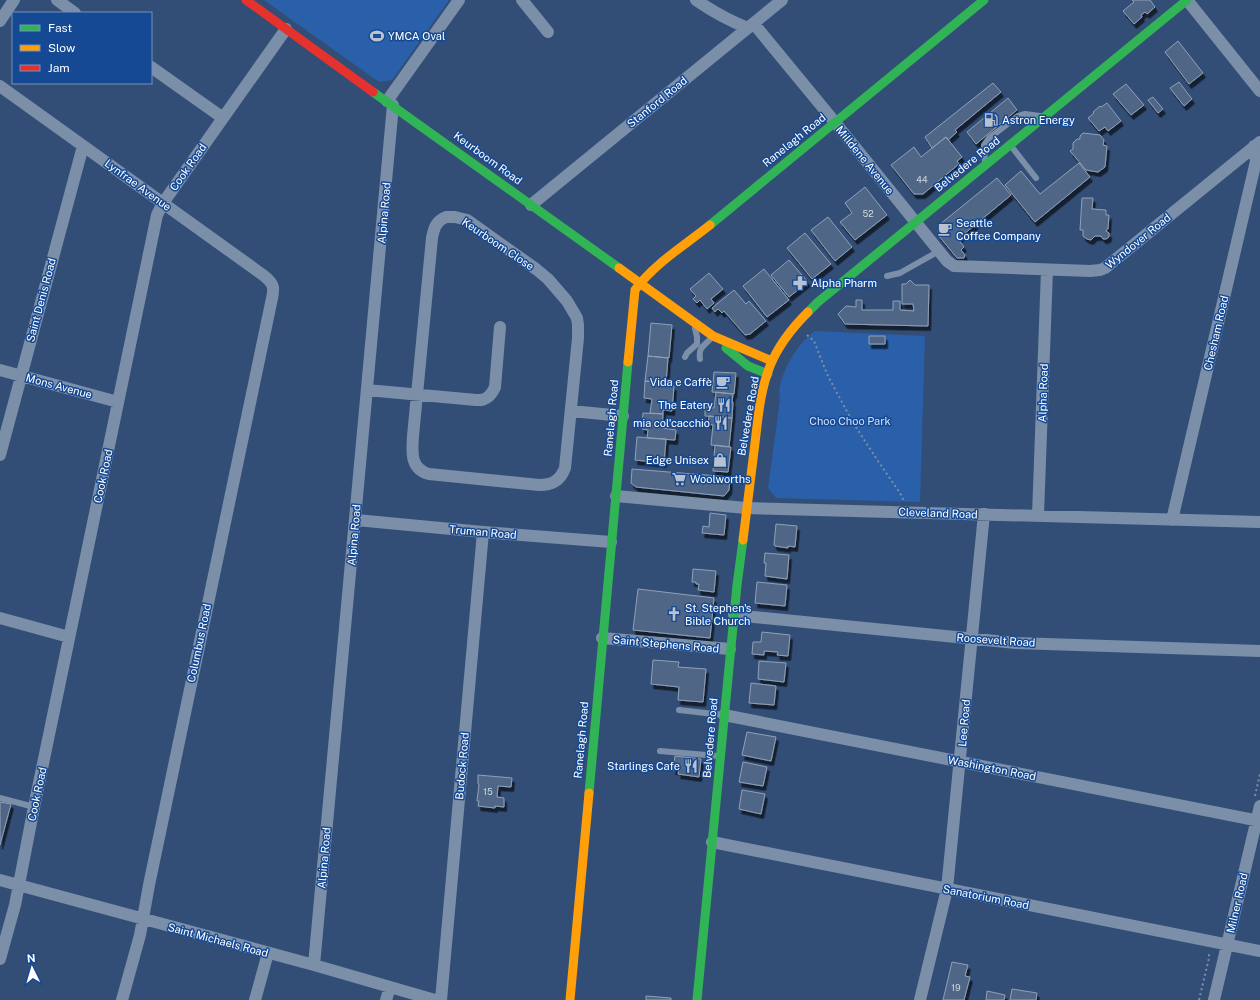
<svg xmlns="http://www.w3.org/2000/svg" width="1260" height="1000" font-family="'Public Sans',sans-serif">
	<defs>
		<filter id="shadow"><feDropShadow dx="2.5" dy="4.5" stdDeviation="0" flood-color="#0009"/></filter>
	</defs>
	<rect width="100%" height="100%" fill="#334e76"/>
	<path fill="#2a5faa" d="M264,0H449L392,80L379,82Z
		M814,331L925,336L920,502L776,498L768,488L780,400C776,383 791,355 803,342C806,338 811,335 814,331Z"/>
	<path fill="#506686" stroke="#90a0b7" filter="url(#shadow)" d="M1132,0H1150L1155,7L1147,14L1145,12L1141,15L1142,17L1134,24L1123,11L1134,2Z
		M1178,41L1203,73L1189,84L1165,52Z
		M1179,82L1192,99L1184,106L1170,88Z
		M993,83L1001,92L955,130L957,132L948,140L946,137L932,148L925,137Z
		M1126,84L1144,105L1131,115L1113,94Z
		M1153,97L1163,109L1158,113L1148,100Z
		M1008,98L1017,110L976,144L967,132Z
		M1107,103L1121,121L1108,131L1105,127L1099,131L1088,118L1094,113L1093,112L1100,106L1101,107Z
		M1083,133L1100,135L1104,140L1103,145L1107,146L1105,167L1098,172L1086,170L1070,151L1073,149V143L1077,139H1080V136Z
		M946,137L962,157L957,161L959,164L923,194H914L891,165L914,147L921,157Z
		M1079,163L1090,177L1035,222L1005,185L1021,171L1040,194Z
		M997,178L1011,195L958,239L964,247L961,250L965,255L964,258H957L938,235L939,225Z
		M865,187L887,215L855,240L840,222L852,213L845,203Z
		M1082,198H1093L1092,209L1106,210V215H1109L1108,229H1107L1106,231L1109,233V237L1106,239H1103L1101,236H1095L1091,240L1087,239L1083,236V230H1080Z
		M828,217L852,247L835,261L811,230Z
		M805,233L831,264L812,279L787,248Z
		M789,260L808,282L789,297L771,275Z
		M764,269L789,300L767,317L743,286Z
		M709,273L723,289L711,299L714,303L707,309L700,300L697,303L693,299L696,296L690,289Z
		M910,280L915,285H929L928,326L845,324L838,314L846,306L856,307V300H862V310H893V301H900V310L914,311L913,304H902V284H906Z
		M734,290L746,304L749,301L766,321L750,334L745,335L724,311L722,313L718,309L715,312L712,308Z
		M651,323L672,325L669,358L648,356Z
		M869,336H885V344H869Z
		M648,356L668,358L666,383L645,381Z
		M714,372L736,373L734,394L712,392Z
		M645,381L666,383V386H674L672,411L663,410V414L650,413L652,399L644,398Z
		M716,392L733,394L732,402H733L732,418L705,416V407L714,408Z
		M643,413L663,414L662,428L676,430L675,440L647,438L648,430L642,429Z
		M709,416L732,418L729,447L711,445L713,425L708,424Z
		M637,437L666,439L664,463L635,460Z
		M715,445L731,447L728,472L713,471Z
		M632,469L730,477L729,490L724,496L636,487L631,483Z
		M710,513L726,515L724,535L702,533L703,526L709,527Z
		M776,524L797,526L795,547L788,546V548L775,546V545H774Z
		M765,553L789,555L787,579L765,576L766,563H764Z
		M693,569L716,571L714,592L698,590L699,584H696V582H692Z
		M757,582L787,585L785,606L755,603Z
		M638,589L714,598L710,638L633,630Z
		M762,632L790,635L788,656L777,655L778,652L764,651V655L752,654L753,642H761Z
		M653,660L679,662L678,667L706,669L703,702L678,700L679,687L651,684Z
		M759,661L786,663L784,682L758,679Z
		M751,683L776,686L774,705L749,703Z
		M747,732L776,737L771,761L742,755Z
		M675,756L701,759L699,777L678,774L679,770H673Z
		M743,762L767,767L763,786L739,782Z
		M478,775L512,778L511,787L498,786L497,797L504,798V807L495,806V808L478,806L479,801H477L479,784H478Z
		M742,790L765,794L761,814L739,809Z
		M0,802L11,804L0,845Z
		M952,962L968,965L965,976L970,977L964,1000H943Z
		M1012,989L1037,993L1036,1000H1010Z
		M987,991L1005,995L1004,1000H986Z
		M646,996L671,998V1000H646Z"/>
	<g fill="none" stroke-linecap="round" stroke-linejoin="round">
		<path stroke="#7b8fa9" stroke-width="2" stroke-dasharray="2 3" stroke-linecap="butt" d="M807,335L814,341L827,374L852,421L876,458L900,493L904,501
			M1255,796L1260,774
			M1199,1000L1209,958V953"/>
		<path stroke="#7b8fa9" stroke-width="6" d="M1011,146L1036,178
			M985,162L984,145L989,138L1018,116L1025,114L1040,116
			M887,276L900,273L939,251
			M685,357L687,353L697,344V337L695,328
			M700,359C698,346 705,346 712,337
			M679,710L723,715
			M660,751L718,756
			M0,798L34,807"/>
		<path stroke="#7b8fa9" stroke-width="12" d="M57,0L75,13
			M522,0L548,32
			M696,0C712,11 730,21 748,28
			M1187,0L1260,91
			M0,21L14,0
			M754,24L829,115L947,261L954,266L1090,271L1100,270L1105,268L1260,142
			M151,67L223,118
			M0,86L263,275C276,285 274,289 271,303L149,885L140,935L122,1000
			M387,101L459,0
			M531,205L782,0
			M446,217H455L467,220L536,269L548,279L567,301L577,318L578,325V338L565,468C560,481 552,485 539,485L429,474C410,469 412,452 413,436L432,238C434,228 436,221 446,217Z
			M0,370L118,402
			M367,390L476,400C486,401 491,396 495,387L500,327
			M571,411L623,416
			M0,455L83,146
			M616,496L746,508L1260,522
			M1038,515L1047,270
			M356,520L483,532L611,542
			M1172,520L1256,161L1254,146
			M734,615L1016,643L1260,651
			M0,618L69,637
			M602,638L730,649
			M724,715L1260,821
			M712,842L1260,951
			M0,880L314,965L435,1000
			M0,959L15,905L34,807L157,215L163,203L286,29
			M314,965L393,105
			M255,1000L268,953
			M386,1000L390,987
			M441,1000L483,532
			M920,1000L947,889L984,514
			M1214,1000L1260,806"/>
		<path stroke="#30b455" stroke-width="9" d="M373,92L619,268
			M710,225L984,0
			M808,312L818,302L1187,0
			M726,348L748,366L768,374
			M589,793L628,362
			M697,1000L737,585L743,540"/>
		<path stroke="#ff9f0a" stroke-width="9" d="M619,268L713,336L772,361
			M628,362L635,290C655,263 685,245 710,225
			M743,540C747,508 751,476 755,443C758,418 760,391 770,366C778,346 793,327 808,312
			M570,1000L589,793"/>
		<path stroke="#e5322d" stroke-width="9" d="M246,0L373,92"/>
	</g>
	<defs>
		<symbol id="stadium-bare" viewBox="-9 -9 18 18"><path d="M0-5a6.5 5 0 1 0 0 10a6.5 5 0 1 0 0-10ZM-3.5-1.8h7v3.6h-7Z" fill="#b8c1cf" stroke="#164993" stroke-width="2.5" paint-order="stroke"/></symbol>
		<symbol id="fuel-bare" viewBox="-9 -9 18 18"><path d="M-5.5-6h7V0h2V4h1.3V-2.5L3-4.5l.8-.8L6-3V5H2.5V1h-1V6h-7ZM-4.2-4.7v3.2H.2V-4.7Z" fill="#b8c1cf" stroke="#164993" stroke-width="2.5" paint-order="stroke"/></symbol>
		<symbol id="cafe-bare" viewBox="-9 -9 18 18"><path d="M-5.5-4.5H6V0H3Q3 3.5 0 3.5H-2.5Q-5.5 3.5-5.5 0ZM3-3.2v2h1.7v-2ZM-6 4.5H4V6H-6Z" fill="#b8c1cf" stroke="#164993" stroke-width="2.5" paint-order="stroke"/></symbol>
		<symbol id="pharmacy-bare" viewBox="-9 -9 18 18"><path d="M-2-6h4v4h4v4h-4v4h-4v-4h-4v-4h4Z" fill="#b8c1cf" stroke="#164993" stroke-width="2.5" paint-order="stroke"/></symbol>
		<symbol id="restaurant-bare" viewBox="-9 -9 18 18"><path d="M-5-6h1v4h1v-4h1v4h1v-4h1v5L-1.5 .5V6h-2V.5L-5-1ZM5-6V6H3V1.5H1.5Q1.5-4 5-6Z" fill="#b8c1cf" stroke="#164993" stroke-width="2.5" paint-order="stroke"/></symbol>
		<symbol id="shop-bare" viewBox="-9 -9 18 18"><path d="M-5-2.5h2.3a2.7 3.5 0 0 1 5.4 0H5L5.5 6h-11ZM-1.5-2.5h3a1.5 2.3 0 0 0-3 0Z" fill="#b8c1cf" stroke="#164993" stroke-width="2.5" paint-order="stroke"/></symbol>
		<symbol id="supermarket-bare" viewBox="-9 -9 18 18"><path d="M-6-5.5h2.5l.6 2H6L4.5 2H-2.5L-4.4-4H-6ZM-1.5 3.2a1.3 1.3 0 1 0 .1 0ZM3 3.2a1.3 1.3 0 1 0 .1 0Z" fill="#b8c1cf" stroke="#164993" stroke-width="2.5" paint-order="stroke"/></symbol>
		<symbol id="church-bare" viewBox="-9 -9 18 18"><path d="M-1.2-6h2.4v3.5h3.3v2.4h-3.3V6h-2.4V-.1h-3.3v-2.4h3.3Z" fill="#b8c1cf" stroke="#164993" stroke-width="2.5" paint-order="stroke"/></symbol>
	</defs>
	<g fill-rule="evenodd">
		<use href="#stadium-bare" x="367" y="26" width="20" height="20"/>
		<use href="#fuel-bare" x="981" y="110" width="20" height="20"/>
		<use href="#cafe-bare" x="935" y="219" width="20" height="20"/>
		<use href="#pharmacy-bare" x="790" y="273" width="20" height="20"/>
		<use href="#cafe-bare" x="713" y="372" width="20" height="20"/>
		<use href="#restaurant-bare" x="714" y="395" width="20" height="20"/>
		<use href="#restaurant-bare" x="711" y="413" width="20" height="20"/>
		<use href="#shop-bare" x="710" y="450" width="20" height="20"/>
		<use href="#supermarket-bare" x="669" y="469" width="20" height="20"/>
		<use href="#church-bare" x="664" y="604" width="20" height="20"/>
		<use href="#restaurant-bare" x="681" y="756" width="20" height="20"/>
	</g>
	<g text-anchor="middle" stroke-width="3" stroke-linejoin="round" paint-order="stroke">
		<g font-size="9" fill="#d3d9e1">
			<text x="922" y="183">44</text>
			<text x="868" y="217">52</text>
			<text x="488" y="795">15</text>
			<text x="956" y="991">19</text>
		</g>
		<g font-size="11" fill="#fff" stroke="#164993" text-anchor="start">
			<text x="388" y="40">YMCA Oval</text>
			<text x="1002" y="124">Astron Energy</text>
			<text x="956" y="227">Seattle<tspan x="956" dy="13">Coffee Company</tspan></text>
			<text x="811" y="287">Alpha Pharm</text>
			<text x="712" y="386" text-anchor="end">Vida e Caffè</text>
			<text x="713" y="409" text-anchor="end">The Eatery</text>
			<text x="710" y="427" text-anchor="end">mia col'cacchio</text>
			<text x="709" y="464" text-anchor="end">Edge Unisex</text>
			<text x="690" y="483">Woolworths</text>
			<text x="685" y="612">St. Stephen's<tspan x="685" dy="13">Bible Church</tspan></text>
			<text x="680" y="770" text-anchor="end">Starlings Cafe</text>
		</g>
		<g font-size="11" fill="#fff" stroke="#164993">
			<text transform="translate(657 102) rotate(-39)" y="4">Stanford Road</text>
			<text transform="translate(794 140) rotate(-39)" y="4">Ranelagh Road</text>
			<text transform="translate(488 158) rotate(36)" y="4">Keurboom Road</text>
			<text transform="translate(865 160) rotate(51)" y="4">Milldene Avenue</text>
			<text transform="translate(967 164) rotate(-39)" y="4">Belvedere Road</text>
			<text transform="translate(188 167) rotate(-55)" y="4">Cook Road</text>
			<text transform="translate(138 185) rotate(36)" y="4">Lynfrae Avenue</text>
			<text transform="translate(384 213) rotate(-85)" y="4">Alpina Road</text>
			<text transform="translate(1138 241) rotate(-39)" y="4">Wyndover Road</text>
			<text transform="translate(498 244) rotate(34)" y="4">Keurboom Close</text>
			<text transform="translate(41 300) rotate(-75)" y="4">Saint Denis Road</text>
			<text transform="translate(1216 333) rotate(-77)" y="4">Chesham Road</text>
			<text transform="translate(59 386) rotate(15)" y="4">Mons Avenue</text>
			<text transform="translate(1043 393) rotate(-88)" y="4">Alpha Road</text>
			<text transform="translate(748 416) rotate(-80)" y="4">Belvedere Road</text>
			<text transform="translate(611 418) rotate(-85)" y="4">Ranelagh Road</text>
			<text transform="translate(103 476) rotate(-78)" y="4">Cook Road</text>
			<text transform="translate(938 513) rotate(2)" y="4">Cleveland Road</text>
			<text transform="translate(483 532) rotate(5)" y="4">Truman Road</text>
			<text transform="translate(354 535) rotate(-85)" y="4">Alpina Road</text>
			<text transform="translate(996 640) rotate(4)" y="4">Roosevelt Road</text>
			<text transform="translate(199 643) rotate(-78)" y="4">Columbus Road</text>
			<text transform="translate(666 644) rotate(5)" y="4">Saint Stephens Road</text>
			<text transform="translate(964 723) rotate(-85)" y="4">Lee Road</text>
			<text transform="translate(710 738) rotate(-85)" y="4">Belvedere Road</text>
			<text transform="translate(581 740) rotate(-85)" y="4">Ranelagh Road</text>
			<text transform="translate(462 766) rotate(-85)" y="4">Budock Road</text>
			<text transform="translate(992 768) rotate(11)" y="4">Washington Road</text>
			<text transform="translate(37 794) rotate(-78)" y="4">Cook Road</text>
			<text transform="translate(324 858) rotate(-85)" y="4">Alpina Road</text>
			<text transform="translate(986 897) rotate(11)" y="4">Sanatorium Road</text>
			<text transform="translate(1237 903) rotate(-77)" y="4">Milner Road</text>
			<text transform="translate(218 940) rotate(15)" y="4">Saint Michaels Road</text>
		</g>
		<g font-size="11" fill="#cde0fc" stroke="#164993">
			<text x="850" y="425">Choo Choo Park</text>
		</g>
	</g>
	<rect x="12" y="12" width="140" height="72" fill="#164993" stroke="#7392be"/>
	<rect x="20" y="25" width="20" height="6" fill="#30b455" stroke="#7392be"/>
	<text x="48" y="32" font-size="12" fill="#ffffff">Fast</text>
	<rect x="20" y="45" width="20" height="6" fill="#ff9f0a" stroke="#7392be"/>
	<text x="48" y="52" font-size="12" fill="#ffffff">Slow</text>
	<rect x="20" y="65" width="20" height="6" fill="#e5322d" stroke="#7392be"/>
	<text x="48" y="72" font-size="12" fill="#ffffff">Jam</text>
	<g transform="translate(32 968) rotate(355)" stroke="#164993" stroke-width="3" paint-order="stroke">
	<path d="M0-3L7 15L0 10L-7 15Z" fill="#ffffff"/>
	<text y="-6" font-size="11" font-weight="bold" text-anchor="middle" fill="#ffffff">N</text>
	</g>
</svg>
